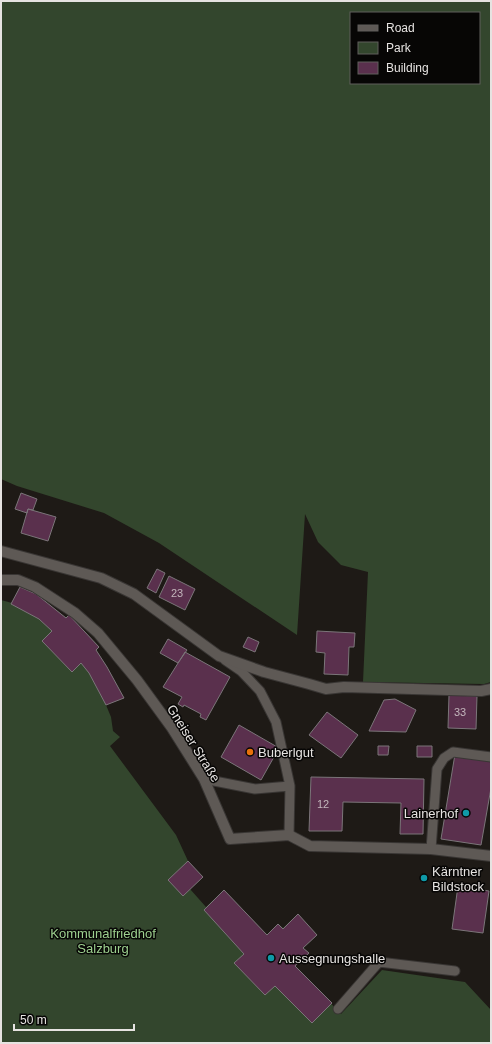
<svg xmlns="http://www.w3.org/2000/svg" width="492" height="1044" font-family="Helvetica,sans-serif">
	<rect width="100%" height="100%" fill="#1e1a16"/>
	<path fill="#33462d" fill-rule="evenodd" d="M1,1H491V682L484,684L363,682L368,572L341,565L318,542L305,514L297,635L159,543L104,513L17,486L1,479ZM351,13H479V83H351Z
		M20,587L36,594L66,618L69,615L99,647L96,651L107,667L124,698L106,705L111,717L113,731L120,737L110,746L176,835L188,861L203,877L190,889L206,907L224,890L267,935L278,924L283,928L298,914L317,935L303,948L309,953L295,966L341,1014L382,970L465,982L491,1010V1043H1V600L12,603Z"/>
	<path fill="#5a304d" stroke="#7b7579" d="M21,493L37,499L33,510L28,509L27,513L15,509Z
		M28,509L56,517L48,541L21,533Z
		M157,569L165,573L156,593L147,588Z
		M169,576L195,589L185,610L159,597Z
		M20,587L36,594L66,618L69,615L99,647L96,650L107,667L124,698L106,705L89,673L81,663L72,672L42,641L52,631L39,619L11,604Z
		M317,631L355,633L354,647H349L348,675L324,674L325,653L316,652Z
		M248,637L259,642L255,652L243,647Z
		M168,639L187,650L178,663L160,653Z
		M185,652L230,677L206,720L200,717L201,714L184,705L183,707L178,704L182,697L163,687Z
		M449,695L477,696L476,729L448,728Z
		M395,699L416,710L406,732L369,731L384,700Z
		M327,712L358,735L341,758L309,735Z
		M239,725L279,748L261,780L221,757Z
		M378,746H389L388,755H378Z
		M417,746H432V757H417Z
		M455,754L491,760V788L481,845L441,839Z
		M311,777L424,779L423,834H400L401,803L343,802L342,831H309Z
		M188,861L203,877L183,896L168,880Z
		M458,886L489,891L483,933L452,929Z
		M224,890L267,935L278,924L283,929L298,914L317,935L303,948L309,953L295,966L332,1003L312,1023L275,986L265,995L234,963L244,954L204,910Z"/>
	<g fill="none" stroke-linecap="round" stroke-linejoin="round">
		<defs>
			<path id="lane" d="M225,660L241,671L260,691L276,722L290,786L289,835
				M204,779L255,789L290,786
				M431,849L437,769L444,758L453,752L491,757
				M338,1009L379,962L455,971"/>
			<path id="street" d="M1,551L101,578L134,594L219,656L264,672L309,684L326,689L344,687L481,691L491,689
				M1,580H18L35,587L75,613L98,633L137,680L172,728L204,779L230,839L289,835L310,846L431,849L491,856"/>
		</defs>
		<use href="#lane" stroke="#393634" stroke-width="11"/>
		<use href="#street" stroke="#393634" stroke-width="12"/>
		<use href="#lane" stroke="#5e5955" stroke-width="9"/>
		<use href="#street" stroke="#5e5955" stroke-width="10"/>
	</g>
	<circle fill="#e8710a" stroke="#070605" stroke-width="1.5" cx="250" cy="752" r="4"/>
	<g fill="#0f9aa8" stroke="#070605" stroke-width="1.5">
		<circle cx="466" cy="813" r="4"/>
		<circle cx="424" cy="878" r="4"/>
		<circle cx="271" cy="958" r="4"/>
	</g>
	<g text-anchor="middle" stroke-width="3" stroke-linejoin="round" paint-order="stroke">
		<g font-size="11" fill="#c3b6bc">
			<text x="177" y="597">23</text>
			<text x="460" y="716">33</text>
			<text x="323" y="808">12</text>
		</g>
		<g font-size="13" fill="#e6e3e1" stroke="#070605">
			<text transform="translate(194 743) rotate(58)" y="5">Gneiser Straße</text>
		</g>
		<g font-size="13" fill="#e6e3e1" stroke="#070605" text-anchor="start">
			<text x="258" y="757">Buberlgut</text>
			<text x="458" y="818" text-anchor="end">Lainerhof</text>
			<text x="432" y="876">Kärntner<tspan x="432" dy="15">Bildstock</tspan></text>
			<text x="279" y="963">Aussegnungshalle</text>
		</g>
		<g font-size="13" fill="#9dd08f" stroke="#070605">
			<text x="103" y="938">Kommunalfriedhof<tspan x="103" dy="15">Salzburg</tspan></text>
		</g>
	</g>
	<rect width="492" height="1044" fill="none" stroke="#e6e3e1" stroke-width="4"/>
	<rect x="350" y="12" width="130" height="72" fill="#070605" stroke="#605e5d"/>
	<rect x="358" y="25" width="20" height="6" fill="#5e5955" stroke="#605e5d"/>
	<text x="386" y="32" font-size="12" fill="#e6e3e1">Road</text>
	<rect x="358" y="42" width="20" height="12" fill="#33462d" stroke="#605e5d"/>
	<text x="386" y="52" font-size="12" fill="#e6e3e1">Park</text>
	<rect x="358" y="62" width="20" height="12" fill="#5a304d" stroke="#605e5d"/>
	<text x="386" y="72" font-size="12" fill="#e6e3e1">Building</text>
	<path d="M14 1024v6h120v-6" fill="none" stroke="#e6e3e1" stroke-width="2"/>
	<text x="20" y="1024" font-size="12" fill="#e6e3e1" stroke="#070605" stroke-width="3" paint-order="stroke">50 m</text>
</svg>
